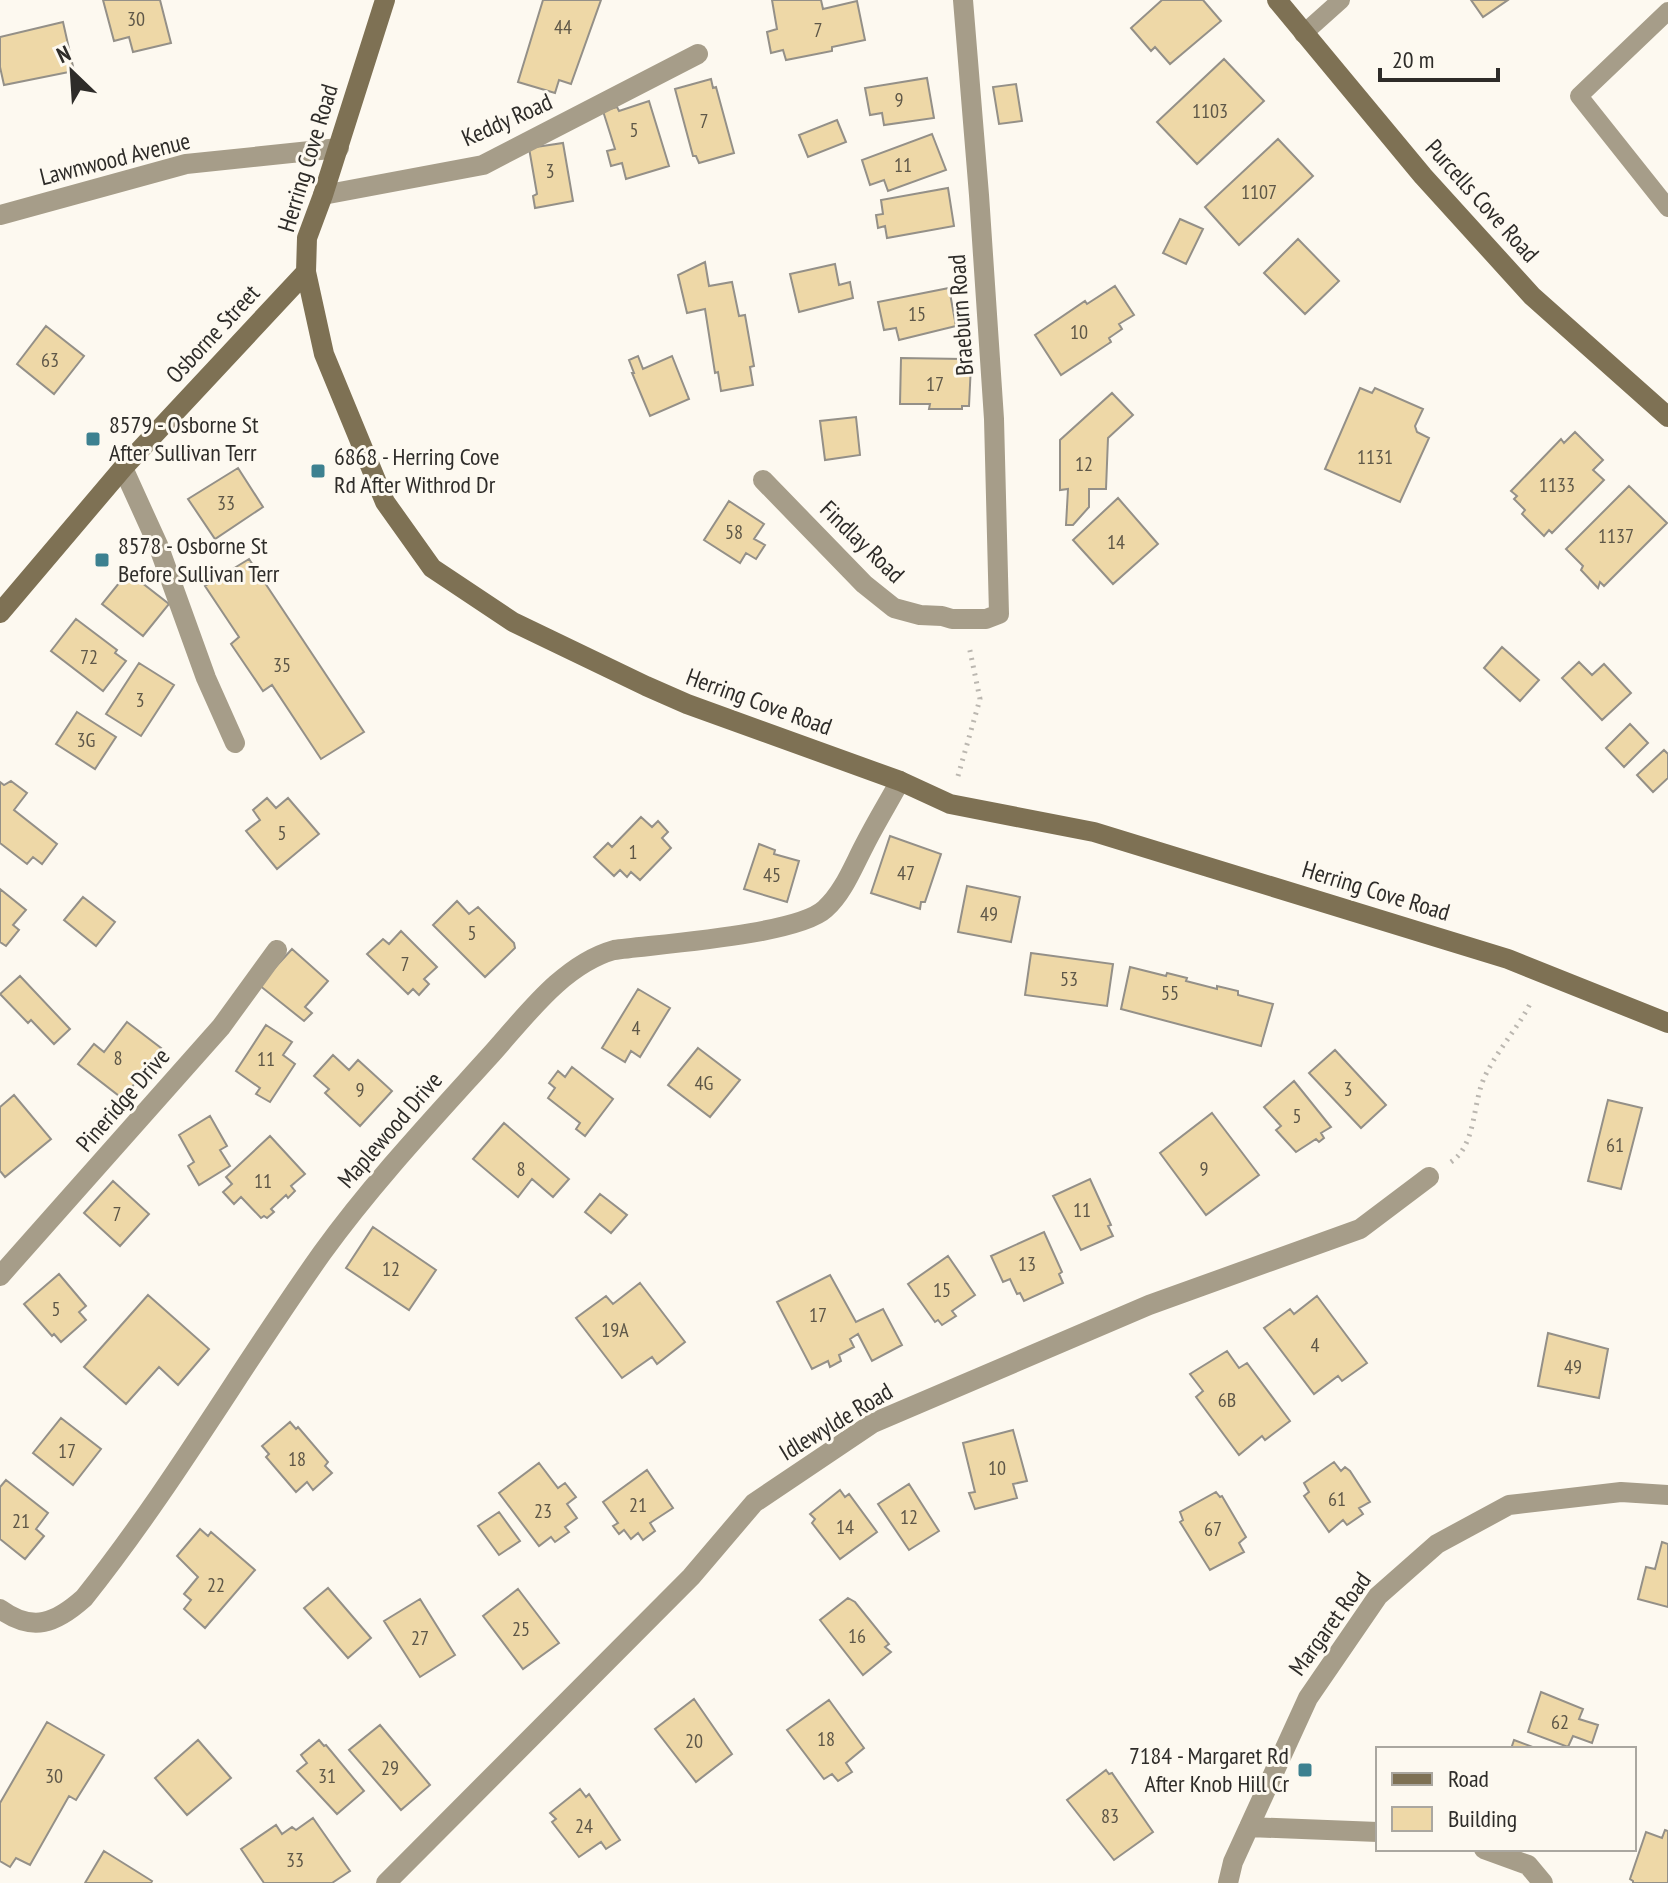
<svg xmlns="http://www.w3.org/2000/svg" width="1668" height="1883" font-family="'PT Sans Narrow',sans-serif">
	<rect width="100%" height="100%" fill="#fdf9f0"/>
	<path fill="#eed8a7" stroke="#949088" stroke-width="2" d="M103,0H160L171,43L133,52L129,37L114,41Z
		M543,0H601L571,84L559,80L555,93L518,82Z
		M772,0H821L823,9L857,1L865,40L832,47V51L786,60L783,50L771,53L767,32L777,29Z
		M1162,0H1203L1221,21L1170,64L1155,47L1151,51L1131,28Z
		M1471,0H1508L1483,17Z
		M63,22L74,71L4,85L0,67V37Z
		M1224,59L1264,101L1197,164L1157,122Z
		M927,78L934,118L884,125L882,113L870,115L865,88Z
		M711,79L713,88L716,87L734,153L699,163L696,156H693L675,89Z
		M1016,84L1022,121L999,124L993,87Z
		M649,101L669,166L626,179L622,163L611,166L607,151L615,149L603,111L617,107L619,111Z
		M837,120L846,142L808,157L799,135Z
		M932,134L946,170L888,191L884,180L870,185L862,160Z
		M1278,139L1313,176L1239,245L1205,207Z
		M563,143L573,201L535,208L533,196L537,194L529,148Z
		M948,188L954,226L887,238L885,226L878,228L876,215L883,214L881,200Z
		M1180,219L1203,229L1186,264L1163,253Z
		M1298,239L1339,281L1305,314L1264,273Z
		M705,262L709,286L732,282L739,316L745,315L754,366L750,367L753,385L721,391L718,372L715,373L705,309L687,313L678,275Z
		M835,264L839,285L850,282L853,298L799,312L790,274Z
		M1115,286L1134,315L1119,324L1122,329L1109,338L1111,342L1061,375L1035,335L1085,301L1087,304Z
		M949,288L956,326L899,340L896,328L884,330L878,302Z
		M46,326L84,356L54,394L17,364Z
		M638,356L643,369L672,356L689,399L650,416L632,373H634L629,360Z
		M901,358L963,359L962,364H971L969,406H962V409H929L930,404H900Z
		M1360,388L1372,393L1375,388L1423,409L1415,426L1417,432L1429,438L1400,502L1325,469Z
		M1112,393L1133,415L1108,438L1106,489H1089V507L1073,525H1066L1068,489L1060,490V440Z
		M856,417L860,455L825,460L820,421Z
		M1575,432L1603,460L1593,470L1604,480L1552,533L1549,530L1544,536L1522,514L1525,510L1514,499L1517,496L1511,491L1561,439L1564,443Z
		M238,468L263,507L215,539L188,499Z
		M1629,486L1667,523L1604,586L1600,582L1598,588L1581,570L1583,566L1566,549Z
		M1118,498L1158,544L1113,584L1073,540Z
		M729,501L764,524L754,539L765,545L756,559L746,553L740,563L704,540Z
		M249,559L364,732L321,759L272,685L263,691L231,644L239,637L205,586Z
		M128,572L169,604L143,636L102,604Z
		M76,619L117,650L115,653L126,661L103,691L51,651Z
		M1502,647L1539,680L1520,701L1484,668Z
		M1579,662L1592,675L1604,664L1631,693L1602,720L1562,678Z
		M139,663L174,685L141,736L106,714Z
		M77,712L116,737L95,769L56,744Z
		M1630,724L1648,743L1624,767L1606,748Z
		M1664,750L1668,754V778L1653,792L1637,775Z
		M11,781L27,793L14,810L57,844L42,864L33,857L27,864L0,843V782L4,785Z
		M267,798L276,808L288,798L319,834L277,869L246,831L260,820L253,810Z
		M641,817L652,827L658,821L668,832L662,838L671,848L640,880L631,872L627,877L620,870L614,876L594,857L608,843L612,847Z
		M890,836L941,854L925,902H921L920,909L871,893Z
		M759,844L775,850L774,854L799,861L787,902L744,889Z
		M967,886L1020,897L1011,942L958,932Z
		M0,889L26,910L13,925L19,930L6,946L0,942Z
		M83,897L115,922L96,946L64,920Z
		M457,901L469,914L478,907L514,943L515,948L485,977L433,925Z
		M401,931L437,967L424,979L429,984L419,995L413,989L408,994L367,954L383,939L389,944Z
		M292,949L328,981L305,1007L312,1013L304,1021L259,985Z
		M1031,953L1113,964L1107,1006L1025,995Z
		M1130,967L1166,976L1167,973L1187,978L1186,981L1217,989V986L1238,991V995L1273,1004L1261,1046L1121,1009Z
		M20,976L70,1029L54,1044L31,1020L28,1023L0,994Z
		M638,989L670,1008L640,1057L631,1051L625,1062L602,1048Z
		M127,1022L161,1048L123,1099L78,1064L94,1044L104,1052Z
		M266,1025L292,1042L283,1055L295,1064L270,1102L256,1094L260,1088L236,1071Z
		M698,1048L740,1080L710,1117L668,1085Z
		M1335,1050L1386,1105L1361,1128L1309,1073Z
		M333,1055L349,1070L358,1060L392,1091L360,1126L325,1093L329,1089L314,1076Z
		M572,1067L613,1099L585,1136L576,1129L580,1123L548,1098L555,1088L549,1083L558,1071L565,1077Z
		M1294,1081L1331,1127L1321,1133L1324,1138L1319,1142L1316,1139L1296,1152L1276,1130L1281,1126L1264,1107Z
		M14,1095L51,1139L5,1177L0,1171V1107Z
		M1608,1100L1642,1108L1621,1189L1588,1181Z
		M1212,1113L1259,1175L1206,1215L1160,1153Z
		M210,1116L227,1146L220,1150L230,1166L199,1185L188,1166L194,1162L179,1135Z
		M504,1123L569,1179L553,1197L532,1179L518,1197L473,1159Z
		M270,1136L305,1174L291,1186L295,1191L288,1198L286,1195L271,1209L274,1212L267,1218L264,1216L261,1218L241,1197L234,1204L223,1192L232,1184L226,1177Z
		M1090,1179L1111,1225L1108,1226L1113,1236L1081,1250L1053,1196Z
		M113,1181L149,1214L120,1246L84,1213Z
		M600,1194L627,1215L611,1233L585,1212Z
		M373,1227L436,1270L409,1310L346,1268Z
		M1044,1232L1062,1272L1059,1274L1063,1283L1024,1301L1020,1293L1017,1294L1010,1279L1003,1282L991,1256Z
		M948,1256L975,1295L952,1311L956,1316L942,1325L938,1320L935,1322L908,1284Z
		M59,1274L86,1306L79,1312L86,1320L61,1342L54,1334L52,1336L24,1304Z
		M830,1275L856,1322L883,1309L902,1345L872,1361L858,1334L850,1339L854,1347L839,1355L841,1361L830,1367L828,1361L812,1369L777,1302Z
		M640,1283L685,1342L657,1364L652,1357L622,1378L576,1318L606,1296L613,1304Z
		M148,1295L209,1349L178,1385L159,1367L126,1404L84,1367Z
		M1317,1296L1367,1363L1342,1381L1338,1376L1314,1394L1264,1328L1290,1309L1294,1314Z
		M1548,1333L1608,1349L1599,1398L1538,1386Z
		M1227,1351L1239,1368L1247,1363L1290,1421L1265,1440L1262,1436L1239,1455L1196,1397L1203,1391L1190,1374Z
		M61,1418L101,1449L73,1485L33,1453Z
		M290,1422L296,1429L298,1427L328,1462L325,1466L332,1473L313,1490L307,1482L296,1492L266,1457L269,1454L262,1446Z
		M1013,1430L1027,1481L1013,1484L1017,1498L975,1509L969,1493L975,1492L963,1443Z
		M1334,1462L1341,1471L1345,1467L1350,1471L1370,1502L1359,1508L1363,1514L1347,1525L1343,1520L1329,1532L1304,1496L1309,1492L1304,1483Z
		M539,1463L558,1488L565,1483L576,1497L567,1504L577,1518L565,1527L569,1532L555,1542L551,1537L539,1546L499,1493Z
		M647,1470L673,1508L650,1523L655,1531L643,1540L638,1533L631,1539L624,1530L619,1534L613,1526L618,1523L603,1502Z
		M6,1480L48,1513L36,1529L44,1536L25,1559L0,1539V1487Z
		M909,1484L939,1531L909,1550L878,1504Z
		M840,1490L845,1497L849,1494L877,1532L840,1559L812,1523L815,1519L810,1514Z
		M1216,1492L1220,1497L1222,1496L1246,1537L1239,1543L1244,1552L1210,1570L1180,1522L1183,1520L1180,1512Z
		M499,1512L520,1541L499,1555L478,1526Z
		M200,1529L208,1536L211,1532L255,1570L205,1628L184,1609L191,1600L184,1594L198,1577L177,1556Z
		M1662,1542L1668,1544V1607L1638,1599L1646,1567L1655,1569Z
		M328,1588L371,1638L348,1658L304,1608Z
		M518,1589L559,1643L523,1669L483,1616Z
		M848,1598L855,1602L889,1644L885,1647L891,1652L863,1675L820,1620Z
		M420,1599L455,1655L420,1677L384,1621Z
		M1541,1692L1583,1709L1579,1719L1598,1725L1592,1743L1573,1736L1568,1747L1528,1732Z
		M694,1699L732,1754L696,1782L655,1729Z
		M829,1700L864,1748L846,1763L852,1772L838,1781L832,1774L824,1779L787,1730Z
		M47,1722L104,1755L76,1800L69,1796L30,1865L16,1858L10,1867L0,1861V1803Z
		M380,1725L430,1785L401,1810L349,1750Z
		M198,1740L231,1778L187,1815L155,1778Z
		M319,1740L324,1746L326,1745L364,1791L337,1814L297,1771L307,1763L301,1755Z
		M1514,1740L1538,1749H1511Z
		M1106,1770L1109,1774L1112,1773L1153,1832L1114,1860L1067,1800Z
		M580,1789L586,1797L589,1794L620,1840L606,1849L601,1842L579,1857L552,1822L556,1819L550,1813Z
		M313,1818L350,1871L332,1883H264L241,1849L276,1825L282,1834L292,1827L296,1830Z
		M1665,1830L1668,1831V1883H1633V1881L1630,1879L1646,1832L1662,1838Z
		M104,1851L152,1881L151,1883H85Z"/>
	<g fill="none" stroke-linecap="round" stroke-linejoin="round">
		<path stroke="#bbb7b0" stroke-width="5" stroke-dasharray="2 6" stroke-linecap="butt" d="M958,776L980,699L969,646
			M1451,1162C1477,1144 1472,1103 1485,1076C1498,1049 1519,1027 1532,1000"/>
		<path stroke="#a69d89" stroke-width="18" d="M1668,11L1579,96L1668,208
			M1303,34L1341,0"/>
		<path stroke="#a69d89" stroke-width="20" d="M323,195L483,165L698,54
			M0,215L186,164L339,148
			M123,468L158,545L206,678L235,743
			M763,480L864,584L894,608L920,615L942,616L952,619H986L999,614L994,419L979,195L963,0
			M0,1276L221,1027L277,950
			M0,1609C33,1633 56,1623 84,1598C171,1489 241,1367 322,1253C372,1184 430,1122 487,1059C523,1020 561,965 614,950C658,944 797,935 825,909C843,893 853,867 864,846C875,824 888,803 900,781
			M1249,1827L1378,1832
			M1484,1849L1528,1865L1543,1883
			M386,1883L691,1577L754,1503L873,1423L1149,1305L1360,1229L1429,1177
			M1228,1883L1233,1862L1308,1698L1378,1596L1437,1544L1509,1505L1621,1492L1668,1495"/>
		<path stroke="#7e7154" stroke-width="20" d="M385,0L323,195L307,238L306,272L324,354L385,502L432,568L513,622L646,686L687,704L900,781L950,804L1094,832L1508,959L1668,1023
			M1277,0L1423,176L1532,296L1668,417
			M0,613L123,468L306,272"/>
	</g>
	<g fill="#3d8190" stroke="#fdf9f0" stroke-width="3">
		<rect x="85" y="431" width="16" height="16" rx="4"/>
		<rect x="310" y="463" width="16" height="16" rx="4"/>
		<rect x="94" y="552" width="16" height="16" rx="4"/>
		<rect x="1297" y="1762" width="16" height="16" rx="4"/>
	</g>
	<g text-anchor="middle" stroke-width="6" stroke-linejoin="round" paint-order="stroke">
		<g font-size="20" fill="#5e5748">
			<text x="136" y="26">30</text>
			<text x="563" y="34">44</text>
			<text x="818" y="37">7</text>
			<text x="899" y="107">9</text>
			<text x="1210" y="118">1103</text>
			<text x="704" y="128">7</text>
			<text x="634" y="137">5</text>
			<text x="903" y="172">11</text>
			<text x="550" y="178">3</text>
			<text x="1259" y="199">1107</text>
			<text x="917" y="321">15</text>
			<text x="1079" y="339">10</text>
			<text x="50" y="367">63</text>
			<text x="935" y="391">17</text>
			<text x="1375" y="464">1131</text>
			<text x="1084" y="471">12</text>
			<text x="1557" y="492">1133</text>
			<text x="226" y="510">33</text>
			<text x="734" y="539">58</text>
			<text x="1616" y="543">1137</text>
			<text x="1116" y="549">14</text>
			<text x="89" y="664">72</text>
			<text x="282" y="672">35</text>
			<text x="140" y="707">3</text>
			<text x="86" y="747">3G</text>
			<text x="282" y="840">5</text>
			<text x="633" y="859">1</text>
			<text x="906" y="880">47</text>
			<text x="772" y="882">45</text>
			<text x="989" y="921">49</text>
			<text x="472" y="940">5</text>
			<text x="405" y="971">7</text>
			<text x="1069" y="986">53</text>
			<text x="1170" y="1000">55</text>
			<text x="636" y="1035">4</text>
			<text x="118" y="1065">8</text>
			<text x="266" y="1066">11</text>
			<text x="704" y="1090">4G</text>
			<text x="1348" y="1096">3</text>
			<text x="360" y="1097">9</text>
			<text x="1297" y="1123">5</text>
			<text x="1615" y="1152">61</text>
			<text x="521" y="1176">8</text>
			<text x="1204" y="1176">9</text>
			<text x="263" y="1188">11</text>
			<text x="1082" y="1217">11</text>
			<text x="117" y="1221">7</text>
			<text x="1027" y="1271">13</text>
			<text x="391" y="1276">12</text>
			<text x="942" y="1297">15</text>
			<text x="56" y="1316">5</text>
			<text x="818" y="1322">17</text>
			<text x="615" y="1337">19A</text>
			<text x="1315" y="1352">4</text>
			<text x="1573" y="1374">49</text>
			<text x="1227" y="1407">6B</text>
			<text x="67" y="1458">17</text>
			<text x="297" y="1466">18</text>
			<text x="997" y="1475">10</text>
			<text x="1337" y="1506">61</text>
			<text x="638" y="1512">21</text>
			<text x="543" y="1518">23</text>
			<text x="909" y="1524">12</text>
			<text x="21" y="1528">21</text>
			<text x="845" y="1534">14</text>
			<text x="1213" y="1536">67</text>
			<text x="216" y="1592">22</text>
			<text x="521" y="1636">25</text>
			<text x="857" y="1643">16</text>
			<text x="420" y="1645">27</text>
			<text x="1560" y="1729">62</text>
			<text x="826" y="1746">18</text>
			<text x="694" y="1748">20</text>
			<text x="390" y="1775">29</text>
			<text x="54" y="1783">30</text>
			<text x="327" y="1783">31</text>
			<text x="1110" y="1823">83</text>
			<text x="584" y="1833">24</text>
			<text x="295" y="1867">33</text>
		</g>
		<g font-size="24" fill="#2e2c29" stroke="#fdf9f0">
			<text transform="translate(507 120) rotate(-24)" y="8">Keddy Road</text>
			<text transform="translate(308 158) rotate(-73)" y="8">Herring Cove Road</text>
			<text transform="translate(115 159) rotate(-14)" y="8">Lawnwood Avenue</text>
			<text transform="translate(1482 201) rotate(48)" y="8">Purcells Cove Road</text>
			<text transform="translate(961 315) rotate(-94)" y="8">Braeburn Road</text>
			<text transform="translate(213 334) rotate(-47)" y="8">Osborne Street</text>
			<text transform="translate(862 542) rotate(44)" y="8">Findlay Road</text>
			<text transform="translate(759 702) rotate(20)" y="8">Herring Cove Road</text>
			<text transform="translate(1376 891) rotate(17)" y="8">Herring Cove Road</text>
			<text transform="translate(123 1100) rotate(-49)" y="8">Pineridge Drive</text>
			<text transform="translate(390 1130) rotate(-49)" y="8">Maplewood Drive</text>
			<text transform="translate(836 1422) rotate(-31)" y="8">Idlewylde Road</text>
			<text transform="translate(1330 1624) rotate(-54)" y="8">Margaret Road</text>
		</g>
		<g font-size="24" fill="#2e2c29" stroke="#fdf9f0" text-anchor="start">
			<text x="109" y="433">8579 - Osborne St<tspan x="109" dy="28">After Sullivan Terr</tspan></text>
			<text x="334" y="465">6868 - Herring Cove<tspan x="334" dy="28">Rd After Withrod Dr</tspan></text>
			<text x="118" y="554">8578 - Osborne St<tspan x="118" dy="28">Before Sullivan Terr</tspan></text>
			<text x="1289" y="1764" text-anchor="end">7184 - Margaret Rd<tspan x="1289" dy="28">After Knob Hill Cr</tspan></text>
		</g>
	</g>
	<rect x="1376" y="1747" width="260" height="104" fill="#fdf9f0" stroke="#aaa7a0" stroke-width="2"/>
	<rect x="1392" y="1773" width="40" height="12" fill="#7e7154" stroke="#aaa7a0" stroke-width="2"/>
	<text x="1448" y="1787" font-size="24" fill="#2e2c29">Road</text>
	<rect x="1392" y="1807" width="40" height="24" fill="#eed8a7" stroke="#aaa7a0" stroke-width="2"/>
	<text x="1448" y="1827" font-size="24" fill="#2e2c29">Building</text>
	<g transform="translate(72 72) rotate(335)" stroke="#fdf9f0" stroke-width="6" paint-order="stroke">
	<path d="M0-6L14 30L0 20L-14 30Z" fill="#2e2c29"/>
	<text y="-12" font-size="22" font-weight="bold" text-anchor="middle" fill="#2e2c29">N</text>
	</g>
	<path d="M1380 68v12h118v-12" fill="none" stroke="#2e2c29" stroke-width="4"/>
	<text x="1392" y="68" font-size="24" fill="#2e2c29" stroke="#fdf9f0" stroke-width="6" paint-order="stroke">20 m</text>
</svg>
